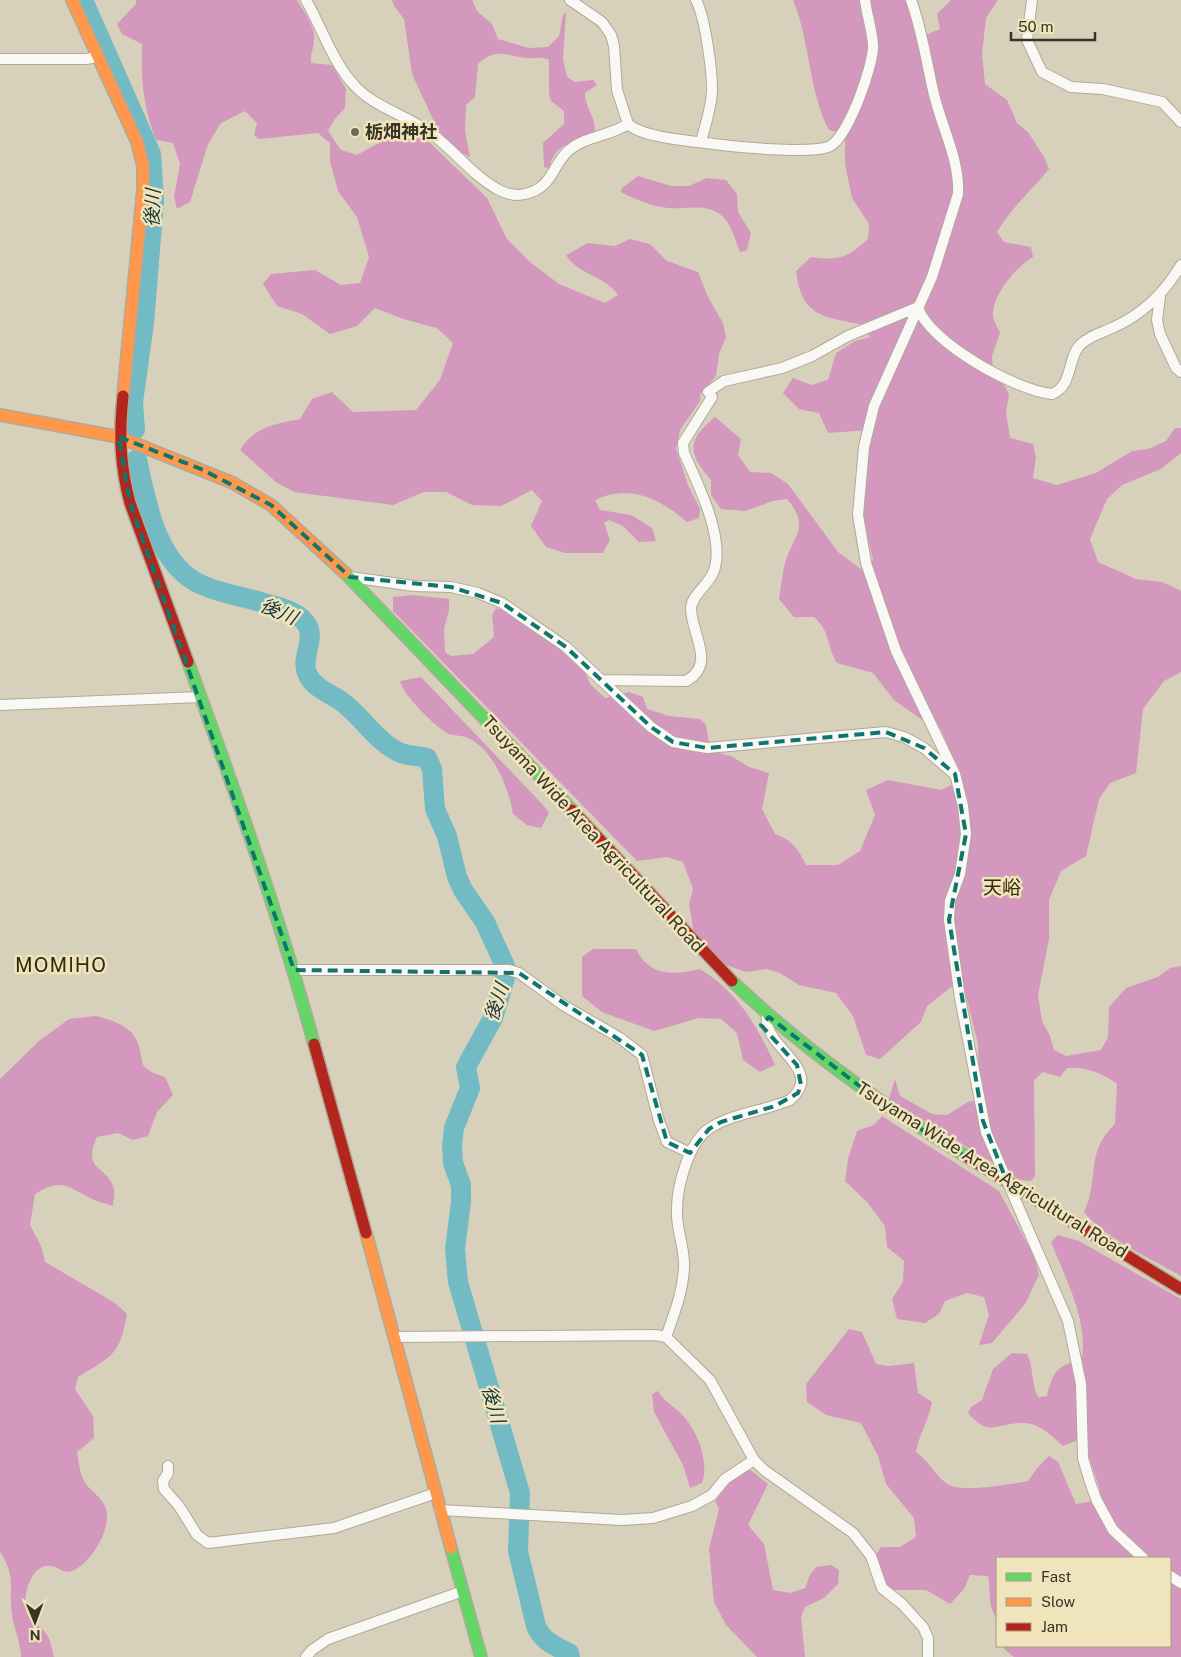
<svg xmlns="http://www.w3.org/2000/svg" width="1181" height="1657" font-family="'Public Sans','Noto Sans JP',sans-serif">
	<rect width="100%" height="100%" fill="#d7d1bb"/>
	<path fill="#d497bd" d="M136,0H297C303,11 316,26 314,40C314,49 310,53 311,63L332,65L346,89L345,108L334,120L328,131L341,150L357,155L379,143L383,125L423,136L487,198L507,239L530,262L559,284L605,303L618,295C604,275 577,274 566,255L588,243L615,246L630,239L650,244L667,261L698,272L708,297L723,323L726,337L719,354L716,376L701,393L700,401L680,430L676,449L688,485L700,509L699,518L687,522C661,499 629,483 595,500L600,510L631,515L652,528L656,541L639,542L623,526L609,520L604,523L610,540L603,553H565L546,547L531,526L542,501L532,490L501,506L472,505L446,492H424L393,505L294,492L276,482L240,450C254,427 275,424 300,419L312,399L332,392L353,412L416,410L440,380L453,343L437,328L403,319L375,308L357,326L330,334L302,314L277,306L263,284L271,274L315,270L341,285L360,283L369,257L357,217L338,191L330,161V143L318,133L259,139L254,135L257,123L245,111L221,123L208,144L190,202L177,209L174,197L180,164L173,143L156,140C143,104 141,82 142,44L122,34L117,24L136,4Z
		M392,0H472L477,11L492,24L498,39L529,48L548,47L559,36L563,15L566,13L563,59L567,77L575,82L593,80L597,85L585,93C584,105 595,116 595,130C574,147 558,138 549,168L544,167L543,143L564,124V111L551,101L549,93V60C540,56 535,59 526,58C505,56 496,47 478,64L475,97L466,105L465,131L470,157L460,152L438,130L412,74L404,19L394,6Z
		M793,0H905L921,37L940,29L937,14L951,0H998L986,18L982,54L985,84L1007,100L1017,123L1028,132L1044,157L1049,169C1032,190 1011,208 997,232L1004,242L1031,247L1033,257C1016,267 993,294 993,315C993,321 998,328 1000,333L992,356L993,372L1001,379L1009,394L1006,412L1010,438L1033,444L1036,457L1033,478L1057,485L1096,473L1132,451L1148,449L1166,441L1175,428H1181V453L1161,469L1122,485L1107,499L1090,539L1098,562L1136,579L1162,582L1181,591V672L1164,681L1143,709L1136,773L1110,783L1099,799L1086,856L1061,871L1049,900V939L1038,995L1042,1021L1050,1036L1054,1050L1066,1056L1101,1050L1108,1037L1109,1007L1126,988L1158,977L1170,968L1181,966V1276C1153,1260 1103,1237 1084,1212C1100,1180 1084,1153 1115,1124L1117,1084C1104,1073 1083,1066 1067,1068L1060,1077L1043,1072L1034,1080L1035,1176L1031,1181L1020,1180L889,1099L895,1079L900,1096L932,1114L947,1115L968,1102L985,1099L979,1078L978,1044L963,984L951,987L927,1006L921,1022L880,1059L866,1055L853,1016L836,993L799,985L780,973L767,969L746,972L726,965L694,934L689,904L693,889L683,862L667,857L637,861L393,611V597L412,595L449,599V610L444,629L445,652L451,656L473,654L494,637L492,615L496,608L514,613L556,645L586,674L590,684L605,698L629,692L643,697L647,709L669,716L700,719L706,725L709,743L718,753L731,756L749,767L769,773L762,809L775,834C791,839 799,850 806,865H838L860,851L875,815L866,790L888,780L941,790L961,780L941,729L921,719L894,700L873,673L837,663C826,645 831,632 814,617H794L779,599C781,587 782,572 786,560C795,533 810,526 787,499L773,501L745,511L721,509L711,495V480C687,453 687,440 715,417L741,439L738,455L750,472L771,473L788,484L838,552L862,570L873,560L864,521V472L870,430L828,433L819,413L799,409L783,393L793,378L811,385L828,380L836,353L855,341L870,337L860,324C821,317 801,315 796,271L811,257C839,261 847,258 868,239L869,224L852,198L845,164V141L841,133L829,130C809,93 810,40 793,0Z
		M638,176L671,186H689L707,178L726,180L737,194L738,212L751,233L747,250L740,252C736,242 732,228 726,220C710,201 689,210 668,208C651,206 636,200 621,192L622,188Z
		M421,677L544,806L549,813L541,828L527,825L513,814C509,788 493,749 468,738C462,735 455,736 449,734C435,727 403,695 400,681Z
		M593,949H636C650,977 673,975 700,969C737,991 758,1027 775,1065L760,1072L743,1060L737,1033L721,1019L699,1018L654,1031L602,1012L582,996V957Z
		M96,1016C111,1020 130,1025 137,1041C147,1065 133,1066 165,1077L173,1095L157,1112L148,1136L133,1140L118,1133L97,1137C81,1172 108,1165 114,1189C115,1194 113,1201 113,1206C105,1203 97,1202 90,1198C67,1186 61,1178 35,1194L30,1225L41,1246L45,1262L115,1303L127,1314C120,1355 112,1356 78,1377L75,1389L93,1416L94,1438L77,1452C79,1461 79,1472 84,1481C91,1493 107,1499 107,1515C108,1534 90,1564 72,1571C63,1574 59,1567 51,1566C31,1563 23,1595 26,1610C28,1623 42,1625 47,1635C51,1641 52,1650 54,1657H21C21,1643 14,1629 12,1615C8,1587 17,1579 0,1551V1079L39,1041L69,1019Z
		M882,1116L999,1191L1034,1256L1039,1275L1025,1304L992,1343L979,1345L989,1315L984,1297L967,1293L945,1301L939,1314L925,1323L897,1319L892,1299L903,1282L904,1261L887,1247L885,1226L867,1202L845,1181L848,1159L857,1131L874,1125Z
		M1058,1235L1079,1241L1181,1299V1657H1014L1004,1649V1646H1170V1558H997V1619C986,1602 992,1595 988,1576L970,1575L964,1589L950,1604L926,1590H892L882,1583L875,1557L881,1547H900L916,1537L914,1518L886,1484L878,1456L861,1423L826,1415L807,1402L806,1384L849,1329L862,1332L876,1364L889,1366L914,1363L918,1393L932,1402C929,1420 919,1434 916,1452C929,1461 934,1474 946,1483C959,1494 1011,1484 1028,1481L1037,1468L1049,1456L1058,1462L1076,1504L1093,1501L1100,1490L1089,1457L1078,1440L1063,1446C1052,1436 1039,1423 1024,1423C997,1422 990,1439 968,1413L971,1407L982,1400L993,1369L1012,1353L1027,1354C1034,1368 1031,1383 1038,1397L1047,1396C1053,1371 1057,1366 1082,1359C1088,1319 1065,1278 1051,1242Z
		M658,1391C664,1401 669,1403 677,1410C696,1426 710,1460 702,1483L690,1488L683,1465L654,1412L652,1394Z
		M748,1468L768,1484L748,1525L764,1544L773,1590L790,1593L805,1588L810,1575L816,1567L831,1565L839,1570L838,1584L824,1598L805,1607L801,1617L805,1657H757L726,1625L714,1602L709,1549L719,1509L715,1501L732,1480Z"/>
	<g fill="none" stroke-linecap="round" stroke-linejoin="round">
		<path stroke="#73bbc4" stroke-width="20" d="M83,0L151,154L154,201L144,323L133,402L135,430
			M137,459C146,502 157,566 202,585C219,593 239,596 257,601C272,605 294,609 305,622C318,637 300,657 307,673C313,688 329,693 341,701C361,715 379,745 401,753C409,756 419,756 427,758L432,769L435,809L447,836L457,877L463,890L485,922L505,966V978L493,1018L466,1067L470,1088L454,1128L452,1146L453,1163L461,1185V1202L455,1249L458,1282L520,1493L518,1551L536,1626C542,1641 555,1646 569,1653L570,1657"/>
		<defs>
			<path id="street" d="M306,0C322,28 333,63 355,86C375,108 409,116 432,134C456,152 473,176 499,190C507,194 517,196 525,194C553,188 552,165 569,150C586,136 610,136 628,124
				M570,0L602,22L611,35L614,46L617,90L628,124C643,138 692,141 713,144C737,147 807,154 828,147C847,141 874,65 873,45C872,30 867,15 865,0
				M696,0C705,17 712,69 712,89C712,107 705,125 701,142
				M911,0C922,30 926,60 933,90C940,124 960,159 958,194L932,277L874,406L864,447L858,515L866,563L896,651L955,774L963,806L966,834L960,874L950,901L949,920L960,998L986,1132
				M1032,0L1027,40L1042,72L1071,87L1103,89L1162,102L1181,122
				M0,59H86L98,57
				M1160,297L1157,320L1160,334L1176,368L1181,372
				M918,307C928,342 1017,391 1052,394C1073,386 1067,359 1080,345C1090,335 1102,333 1114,327C1143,314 1165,292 1181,265
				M708,392L724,381L782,368L812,356L848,336L918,307
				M350,577L414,586L451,587L478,593L502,603L566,647L651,727L673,742L707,748L886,732L904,737L924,748L954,774
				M600,680L686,681C717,664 691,634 691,608C692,595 708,585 713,573C727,541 697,482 684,453L683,443L712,397
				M0,705L200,697
				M294,970H509L519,973L563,1005L620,1038L642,1055L659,1121L667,1142L690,1153
				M1027,1227L1068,1321L1081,1384L1083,1458L1090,1482L1097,1501L1113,1530L1143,1558
				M394,1337L655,1335L666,1337L710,1380L754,1460L764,1470L853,1533L871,1556L882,1588L902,1604L923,1627L928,1638V1657
				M666,1337C674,1314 683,1292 684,1267C685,1249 677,1232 677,1214C676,1189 688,1142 710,1128C733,1113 765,1111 790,1100C827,1069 761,1047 767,1015
				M168,1466V1473L163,1481L164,1489L179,1506L197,1535L208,1543L334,1528L436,1493
				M440,1510L622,1520L653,1518L692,1506L712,1495L725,1479L754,1460
				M1170,1576L1181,1583
				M306,1657L312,1650L328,1639L463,1591"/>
			<path id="fast" d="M345,573L572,810
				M188,662C234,788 279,915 314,1044
				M732,981C804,1050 884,1106 969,1158
				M451,1548L481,1657"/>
			<path id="slow" d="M72,0L137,142L143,166V190L123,396
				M0,415L119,437L233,483L271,505L345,573
				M366,1233L451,1548"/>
			<path id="jam" d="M123,396C119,435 120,465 130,503L188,662
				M572,810L732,981
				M314,1044L366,1233
				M969,1158L1181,1289"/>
		</defs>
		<use href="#street" stroke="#afaa99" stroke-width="12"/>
		<use href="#fast" stroke="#afaa99" stroke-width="14"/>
		<use href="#slow" stroke="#afaa99" stroke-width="14"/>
		<use href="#jam" stroke="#afaa99" stroke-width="14"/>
		<use href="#street" stroke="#f9f8f5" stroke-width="10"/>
		<use href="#fast" stroke="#63d668" stroke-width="11"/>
		<use href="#slow" stroke="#ff974d" stroke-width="11"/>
		<use href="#jam" stroke="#b3261e" stroke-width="11"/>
		<defs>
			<path id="street-bridge" d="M986,1132L1027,1227"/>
		</defs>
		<use href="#street-bridge" stroke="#afaa99" stroke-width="12" stroke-linecap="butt"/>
		<use href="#street-bridge" stroke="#f9f8f5" stroke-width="10"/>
	</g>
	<path fill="none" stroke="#0f766e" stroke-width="4" stroke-dasharray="10 6" stroke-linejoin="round" d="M119,437L201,469L271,505L350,577L451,587L502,603L566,647L651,727L673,742L707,748L886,732L924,748L955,774L966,834L949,920L983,1121L1007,1182L895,1113L769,1017L761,1025L797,1065L801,1085L798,1093L775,1106L721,1122L709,1129L690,1153L667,1142L642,1055L519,973L294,970L130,503Z"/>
	<circle fill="#706b59" stroke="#efe4bc" stroke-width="2" cx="355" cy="132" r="5"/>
	<g text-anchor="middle" stroke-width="5" stroke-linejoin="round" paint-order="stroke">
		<g font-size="18" font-weight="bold" fill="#383424" stroke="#efe4bc" text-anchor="start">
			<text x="365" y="138">栃畑神社</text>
		</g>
		<g font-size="18" fill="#383424" stroke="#efe4bc">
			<text transform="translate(593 834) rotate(47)" y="6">Tsuyama Wide Area Agricultural Road</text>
			<text transform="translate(992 1170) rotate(32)" y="6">Tsuyama Wide Area Agricultural Road</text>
		</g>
		<g font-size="19" font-style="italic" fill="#16363d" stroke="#efe4bc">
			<text transform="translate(152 208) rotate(-88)" y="7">後川</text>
			<text transform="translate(279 611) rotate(23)" y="7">後川</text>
			<text transform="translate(496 1002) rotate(-71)" y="7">後川</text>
			<text transform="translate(494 1404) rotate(74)" y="7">後川</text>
		</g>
		<g font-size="19" fill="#352c08" stroke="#efe4bc">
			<text x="1002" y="894">天峪</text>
		</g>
		<g font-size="20" letter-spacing="1" fill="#352c08" stroke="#efe4bc">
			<text x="61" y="972">MOMIHO</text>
		</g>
	</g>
	<rect x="996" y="1557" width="175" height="90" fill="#efe4bc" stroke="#a69e7f"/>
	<rect x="1006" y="1573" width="25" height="8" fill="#63d668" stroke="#a69e7f"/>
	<text x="1041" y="1582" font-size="15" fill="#383424">Fast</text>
	<rect x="1006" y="1598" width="25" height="8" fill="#ff974d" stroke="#a69e7f"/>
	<text x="1041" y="1607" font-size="15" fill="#383424">Slow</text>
	<rect x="1006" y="1623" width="25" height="8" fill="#b3261e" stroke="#a69e7f"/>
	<text x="1041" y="1632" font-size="15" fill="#383424">Jam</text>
	<g transform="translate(35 1622) rotate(179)" stroke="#efe4bc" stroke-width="4" paint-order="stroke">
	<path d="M0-4L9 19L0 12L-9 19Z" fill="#383424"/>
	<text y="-8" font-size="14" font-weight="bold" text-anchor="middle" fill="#383424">N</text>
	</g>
	<path d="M1011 32v8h84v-8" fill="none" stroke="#383424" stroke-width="2.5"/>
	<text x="1018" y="32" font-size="15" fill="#383424" stroke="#efe4bc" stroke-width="4" paint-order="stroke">50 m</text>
</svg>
